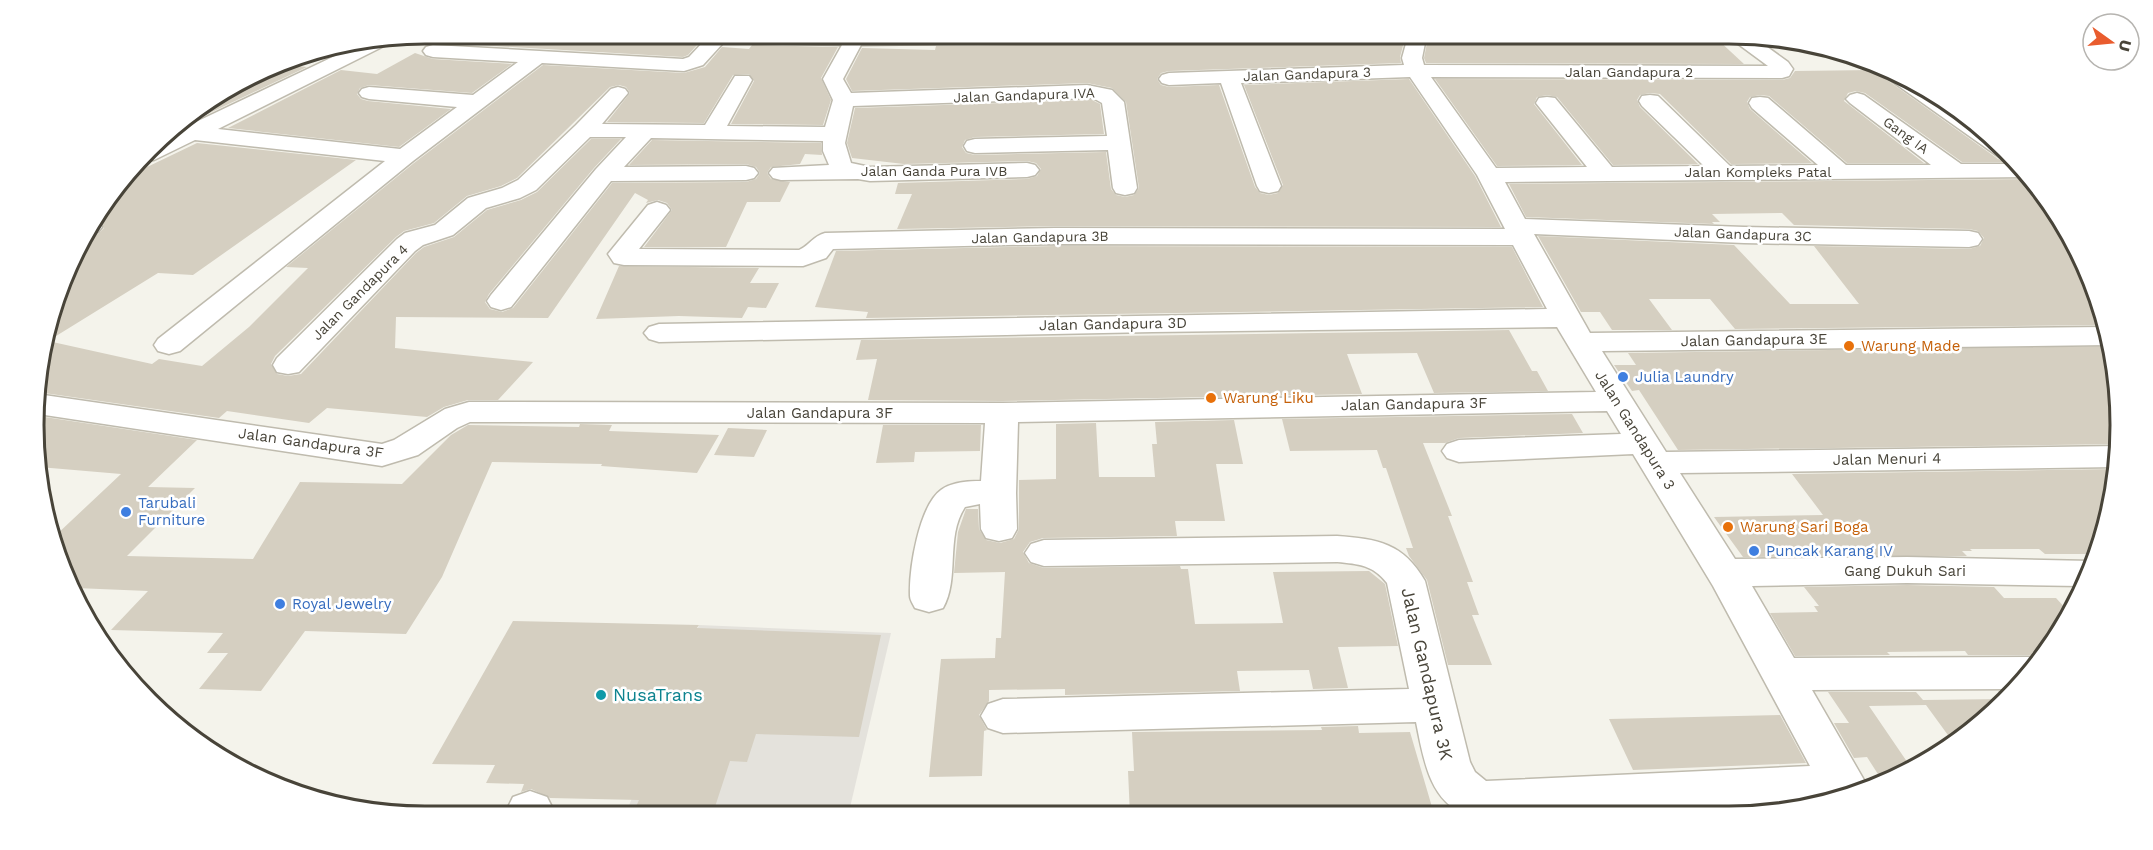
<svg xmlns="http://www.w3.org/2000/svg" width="2153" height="850" font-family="'Work Sans',sans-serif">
	<rect width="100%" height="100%" fill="#f4f3eb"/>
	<path fill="#e4e2dc" d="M699,625L891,633L848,816H625Z"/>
	<path fill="#d5cfc1" d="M495,33L619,34L629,35L632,39L640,41L697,45L688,55L683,57L477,45Z
		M1469,35L1716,38L1744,64L1426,63L1424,58L1428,38H1471Z
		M1341,38H1405L1400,57L1401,63L1169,71L1161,73L1157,79L1161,85L1169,87L1219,85L1255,187L1260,193L1269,195L1278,193L1283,185L1244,85L1409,79L1475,176L1501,227L1055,226L897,229L912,194H895L898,183L1027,179L1037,176L1041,169L1036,163L1027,161L904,164L852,158L847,143L855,108L1092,100L1100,104L1104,134L975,137L965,140L962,147L966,153L975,155L1106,152L1111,189L1116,195L1125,197L1134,195L1139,188L1126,102L1112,88L1087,83L852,91L846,79L862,48L935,50L936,46L1332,41Z
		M752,45L838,47L821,78L831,100L823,125L731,124L754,81L749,74L733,75L704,123L607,122L630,93L626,87L619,85L610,87L517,178L501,186L467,196L434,223L404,231L396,237L275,356L271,364L277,374L288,376L301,374L416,253L424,247L454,237L487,210L521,200L537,192L591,139H621L594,168L489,294L485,302L490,309L502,312L513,308L612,183L746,182L756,179L760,173L756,167L746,164L629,165L652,140L821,143L822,155L805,154L800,164L771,167L767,173L771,179L790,182L780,202H747L726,247H644L672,210L667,203L658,200L646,203L648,200L635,193L548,318L396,317L395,348L533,362L498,400H468L444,407L427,417L327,408L309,423L227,411L219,418L37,392L36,374L83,236L98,234L104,228L100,221L94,218L136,167L145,168L197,143L356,160L193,275L158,273L48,341L152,364L159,359L202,366L249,327L308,268L286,267L414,163L543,65L684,73L705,67L722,47L749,49Z
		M415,53L433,59L512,64L472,93L369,85L360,88L357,94L361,99L368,101L451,109L399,147L228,128L341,70L377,74Z
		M281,64L307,67L197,119L187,118Z
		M1873,70L1998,159L2008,162H1962L1865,93L1856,91L1848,93L1844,101L1924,163H1847L1769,96L1760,95L1750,97L1747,102L1750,109L1812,163L1731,164L1660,94L1650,93L1640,95L1637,100L1640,107L1698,164L1613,165L1557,97L1547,95L1537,97L1534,104L1582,165L1497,166L1435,79L1782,80L1790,78L1795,71Z
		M2031,179L2068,229L2099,299L2105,325L1735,329L1710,299H1649L1672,330H1612L1600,312H1581L1538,236L1734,245L1790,304H1859L1814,246L1969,249L1980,246L1984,238L1978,231L1969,229L1794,225L1782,213L1712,214L1720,222H1712L1714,224L1526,217L1509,184Z
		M1055,246L1512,247L1543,307L866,318L868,312L815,307L836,251Z
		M619,266L759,268L750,283H779L766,308L748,307L742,318L679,316L596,319Z
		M1509,330L1532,371H1537L1548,391L1434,393L1417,353L1347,354L1362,394L1002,401L868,400L877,359L856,360L861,340Z
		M2110,346L2117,374L2119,444L1678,450L1639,390L1632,391L1614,365H1636L1628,353Z
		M1572,414L1583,433L1459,438L1445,443H1423L1452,516H1448L1473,582H1467L1479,615H1472L1492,665H1448L1427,580L1409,556L1406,548H1413L1386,468H1383L1377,450L1290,451L1282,419Z
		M38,416L197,440L148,487L195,488L127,556L253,559L300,482L402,484L451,435L468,425L579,427L580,424L612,425L609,431L719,435L697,473L601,466L602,464L492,462L442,577L406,634L305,631L261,691L199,689L228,653H207L223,633L111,630L148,591L76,588L55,536L121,474L39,467Z
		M1234,420L1243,464H1216L1225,521H1175L1177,536L1043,538L1030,542L1023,552L1029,563L1044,568L1180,566L1181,569H1188L1195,624L1283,623L1273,572L1369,571L1385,584L1398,646L1338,647L1348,688L1313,689L1309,670L1237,671L1240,691L1065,695V689L989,690V701L979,715L987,730L984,731L982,776L929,777L941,659L995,658L996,638H1001L1005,572L954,573L958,532L966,509H978L979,529L986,540L1000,543L1014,539L1019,529V480L1056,479V424L1096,423L1099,477H1155L1152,444H1157L1155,422Z
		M883,425H981L980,451L915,452L914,462L876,463Z
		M728,428L767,430L754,457L714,455Z
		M2116,469L2107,527L2094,554H2045L2039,549H1970L1972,551H1962L1967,556L1743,557L1714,517L1823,515L1792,474Z
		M1907,585L1994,587L2004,598H2056L2068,611L2054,642L2040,658L2028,655H1968L1965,651L1887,652L1890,655L1795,656L1770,613L1818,612L1814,606H1819L1804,587Z
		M513,621L699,625L697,628L881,635L859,737L756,734L747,762L730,761L712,816L633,813L639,800L550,798L531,789L521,792L524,784L486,783L495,765L432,764Z
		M1998,691H2011L1987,719L1953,742L1926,705L1869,706L1912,769L1901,777L1883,782L1867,757L1854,758L1834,723H1849L1828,692H1916L1923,700L2004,699Z
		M1780,715L1806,763L1633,770L1609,719Z
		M1358,726L1359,733L1410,732L1432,807H1272L1274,815H1130L1128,771H1134L1132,732L1322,730L1321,727Z
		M1793,808L1780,814H1687Z"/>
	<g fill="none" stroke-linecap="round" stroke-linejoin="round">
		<defs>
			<path id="minor" d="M631,33H1341L1339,37L1332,39L861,45L843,79L851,93L1087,85L1112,90L1124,102L1137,188L1134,193L1125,195L1116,193L1113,188L1108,150L975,153L967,151L964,146L967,141L975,139L1107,136L1102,103L1093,98L853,106L845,143L851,163L870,167L1027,163L1035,165L1039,170L1035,175L1027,177L870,181L858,179L781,180L773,178L769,173L773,168L829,165L823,151V141L651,138L624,167L746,166L754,168L758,173L754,178L746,180L611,181L511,307L501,310L491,307L487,301L491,295L596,169L626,137H590L536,190L520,198L486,208L453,235L423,245L415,251L299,372L288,374L277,372L273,365L277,358L397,239L405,233L435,225L468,198L502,188L518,180L576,125L611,89L618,87L625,89L628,93L602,124L705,125L735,76H749L752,80L727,126L825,127L833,100L823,79L842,45L724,42L703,65L684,71L542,63L413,161L180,351L169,354L158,351L154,345L158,339L385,161L195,140L154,160L142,161L158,140L360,44L387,39L389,41L386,45L218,129L400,149L457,107L369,99L362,97L359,93L362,89L369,87L473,95L518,62L433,57L426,55L423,51L426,47L433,45L683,59L689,57L704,41L640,39L633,37Z
				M1409,33H1427L1422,58L1424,65L1768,66L1730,38L1728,33L1752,36L1788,62L1793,69L1789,76L1782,78L1431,77L1496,168L1587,167L1536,103L1539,98L1547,97L1555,98L1612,167L1704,166L1642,106L1639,101L1642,96L1650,95L1658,96L1730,166L1818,165L1752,108L1749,103L1752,98L1760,97L1768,98L1846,165H1931L1850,103L1846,99L1850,95L1857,93L1864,95L1961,164H2020L2030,177L1505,182L1525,219L1744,227L1969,231L1978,233L1982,239L1978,245L1969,247L1744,243L1534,234L1590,333L2106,327L2110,344L2108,345L1602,351L1666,452L2119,446L2117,467L1680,473L1735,559L1907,557L2091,561L2080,586L1907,583L1752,586L1794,658L2028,657L2039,660L2013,689L1812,690L1868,787L1807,805L1643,814H1466C1429,802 1423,756 1416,722L1003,733L988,728L981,716L988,704L1003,699L1409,689L1387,583C1373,565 1359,564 1337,562L1044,566L1031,562L1025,553L1031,544L1044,540L1337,536C1378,539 1403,543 1425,581L1470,762L1475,772L1486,781L1810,766L1713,586L1633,454L1459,462L1447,458L1442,451L1447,444L1459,440L1621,434L1607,411L1018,422L1016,493L1017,529L1012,538L999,541L986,538L981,529L980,504L965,507C945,537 960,578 943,608L929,612L915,608C913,604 910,600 910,596C909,569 919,506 941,490C951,482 969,481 981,481L985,423L470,422L457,428L418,455L382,466L38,414L37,394L382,444L394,440L445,409L469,402L1002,403L1596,392L1557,327L1153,332L659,342L649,339L644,333L649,327L659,324L1547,309L1513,245L1055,244L833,249L826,258L803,266L624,265L614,263L608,254L648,205L657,202L666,205L670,210L639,249L799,250C810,245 813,236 825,233L1055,228L1505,229L1477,175L1410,77L1241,83L1281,186L1278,191L1269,193L1260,191L1257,186L1221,83L1169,85L1162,83L1159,79L1162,75L1169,73L1404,65L1402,58Z
				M1875,63L1902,74L1967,114L2013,157H1999L1876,70L1873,66Z
				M93,220L98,222L102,227L98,232L84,234Z
				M530,791L547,797L554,811L551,817H503L513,797Z"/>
		</defs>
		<use href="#minor" stroke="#bfbbae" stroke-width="3"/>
		<use href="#minor" fill="#fff" fill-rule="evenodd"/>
	</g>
	<g fill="#e8710a" stroke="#fff" stroke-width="2">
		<circle cx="1849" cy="346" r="6"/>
		<circle cx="1211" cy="398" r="6"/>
		<circle cx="1728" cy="527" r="6"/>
	</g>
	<g fill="#3f7fe0" stroke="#fff" stroke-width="2">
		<circle cx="1623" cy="377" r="6"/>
		<circle cx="126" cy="512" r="6"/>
		<circle cx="1754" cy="551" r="6"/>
		<circle cx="280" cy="604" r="6"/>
	</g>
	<circle fill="#0f9aa8" stroke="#fff" stroke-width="2" cx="601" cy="695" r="6"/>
	<g text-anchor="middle" stroke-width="5" stroke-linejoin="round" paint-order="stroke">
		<g font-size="14" fill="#484439" stroke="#fff">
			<text x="1629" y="77">Jalan Gandapura 2</text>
			<text transform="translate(1307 74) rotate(-2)" y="5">Jalan Gandapura 3</text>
			<text transform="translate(1024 95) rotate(-2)" y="5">Jalan Gandapura IVA</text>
			<text transform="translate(1906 135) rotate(36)" y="5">Gang IA</text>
			<text x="934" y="176">Jalan Ganda Pura IVB</text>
			<text x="1758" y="177">Jalan Kompleks Patal</text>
			<text transform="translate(1743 234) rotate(2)" y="5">Jalan Gandapura 3C</text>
			<text transform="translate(1040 237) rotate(-1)" y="5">Jalan Gandapura 3B</text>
			<text transform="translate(360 292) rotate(-45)" y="5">Jalan Gandapura 4</text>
		</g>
		<g font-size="15" fill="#484439" stroke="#fff">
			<text transform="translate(1113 324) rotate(-1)" y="5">Jalan Gandapura 3D</text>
			<text transform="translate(1754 340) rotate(-1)" y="5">Jalan Gandapura 3E</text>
			<text transform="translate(1414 404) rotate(-1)" y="5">Jalan Gandapura 3F</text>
			<text x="820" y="418">Jalan Gandapura 3F</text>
			<text transform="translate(1635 430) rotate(58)" y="5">Jalan Gandapura 3</text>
			<text transform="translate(311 443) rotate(8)" y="5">Jalan Gandapura 3F</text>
			<text transform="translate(1887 459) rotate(-1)" y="5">Jalan Menuri 4</text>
			<text x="1905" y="576">Gang Dukuh Sari</text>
		</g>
		<g font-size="15" fill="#c56008" stroke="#fff" text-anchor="start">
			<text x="1861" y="351">Warung Made</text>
			<text x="1223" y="403">Warung Liku</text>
			<text x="1740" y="532">Warung Sari Boga</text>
		</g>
		<g font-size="15" fill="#366cbe" stroke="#fff" text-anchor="start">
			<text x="1635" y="382">Julia Laundry</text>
			<text x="138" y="508">Tarubali<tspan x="138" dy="17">Furniture</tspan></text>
			<text x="1766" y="556">Puncak Karang IV</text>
			<text x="292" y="609">Royal Jewelry</text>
		</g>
		<g font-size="18" fill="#484439" stroke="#fff">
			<text transform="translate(1427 674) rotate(77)" y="6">Jalan Gandapura 3K</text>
		</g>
		<g font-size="18" fill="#0d838f" stroke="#fff" text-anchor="start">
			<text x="613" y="701">NusaTrans</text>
		</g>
	</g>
	<path d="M0 0H2153V850H0ZM425 44H1729A381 381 0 0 1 2110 425V425A381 381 0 0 1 1729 806H425A381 381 0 0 1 44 425V425A381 381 0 0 1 425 44Z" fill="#fff" fill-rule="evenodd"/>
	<path fill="none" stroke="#484439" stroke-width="3" d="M425 44H1729A381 381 0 0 1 2110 425V425A381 381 0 0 1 1729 806H425A381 381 0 0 1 44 425V425A381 381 0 0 1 425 44Z"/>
	<g transform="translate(2111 42) rotate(105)"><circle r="28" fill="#ffffff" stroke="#b6b4b0" stroke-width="1.5"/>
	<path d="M0-4.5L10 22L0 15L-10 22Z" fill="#e95c2e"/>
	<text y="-9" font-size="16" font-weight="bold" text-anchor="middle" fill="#484439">U</text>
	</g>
</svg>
